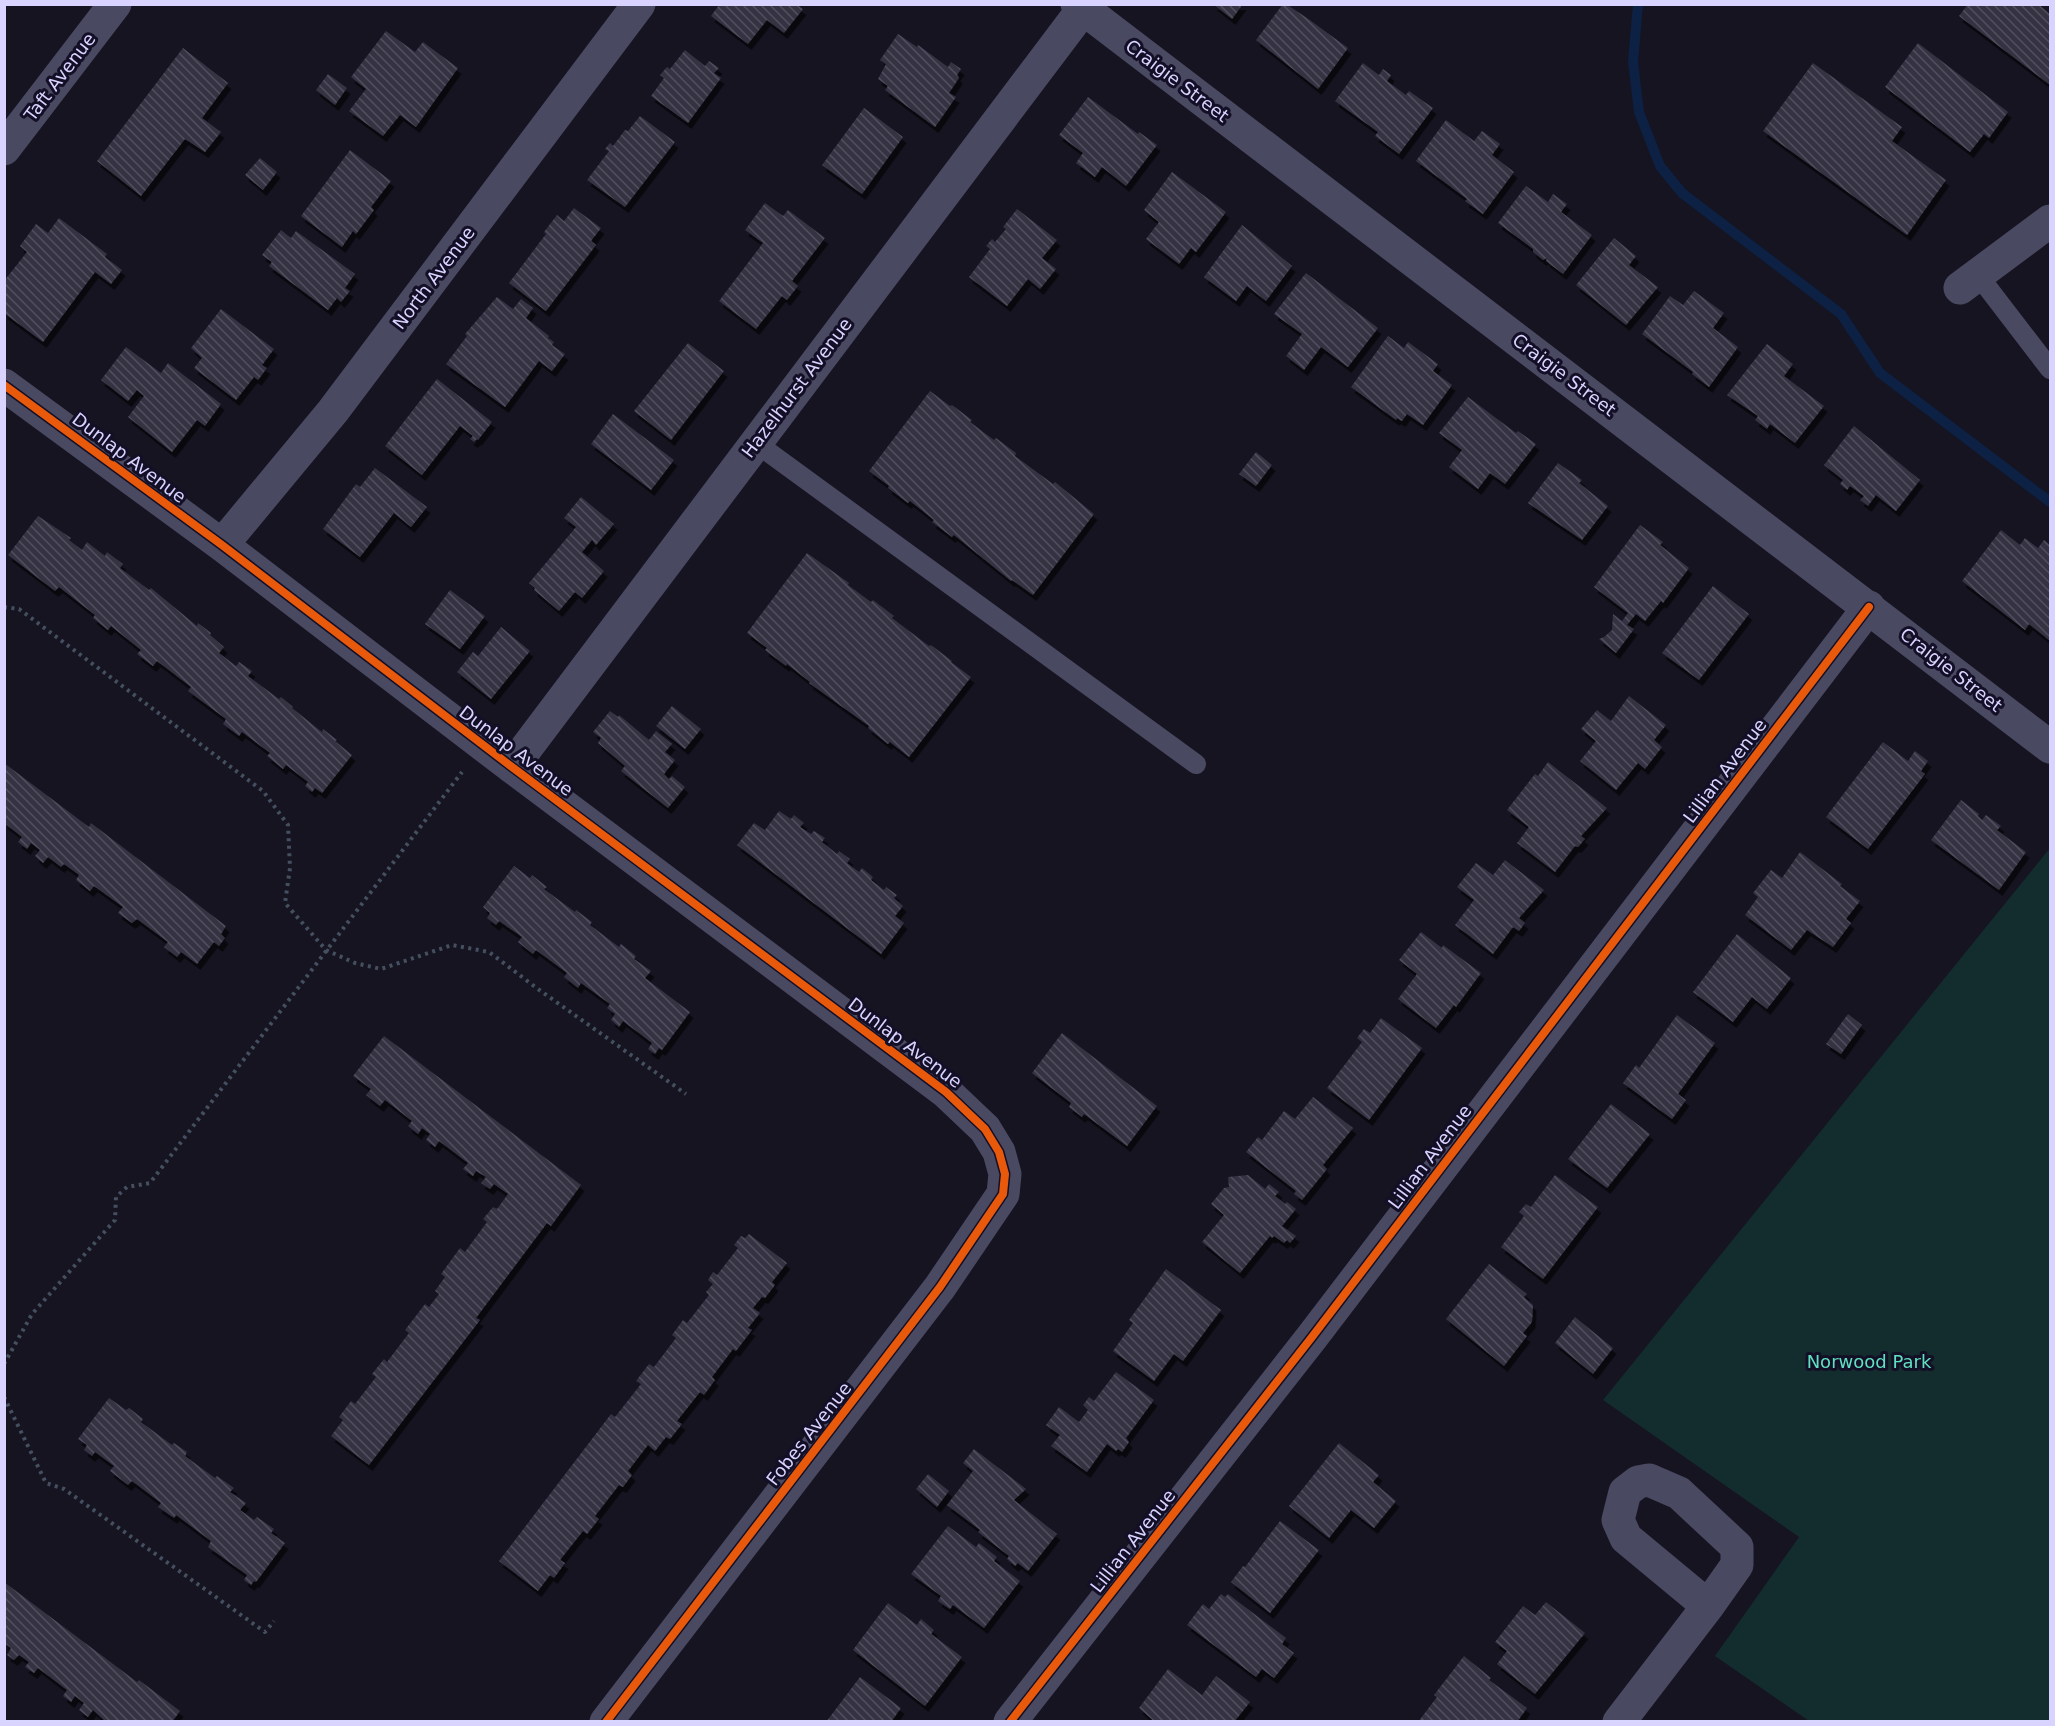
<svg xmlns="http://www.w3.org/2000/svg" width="2055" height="1726" font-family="'DejaVu Sans',sans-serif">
	<defs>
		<pattern id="building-back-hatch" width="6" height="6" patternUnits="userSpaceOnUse" patternTransform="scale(1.5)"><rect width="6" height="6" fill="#343243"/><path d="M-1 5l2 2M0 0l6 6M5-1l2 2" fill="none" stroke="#514f5f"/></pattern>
		<filter id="shadow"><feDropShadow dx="3.5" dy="6" stdDeviation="0" flood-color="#0009"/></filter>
	</defs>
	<rect width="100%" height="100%" fill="#161421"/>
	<path fill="#132c2d" d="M2050,848V1721H1809L1715,1656L1799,1537L1603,1400Z"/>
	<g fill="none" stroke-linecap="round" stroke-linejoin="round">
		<path stroke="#0d2144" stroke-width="10" d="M1638,4L1633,62L1639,112L1660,166L1682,193L1841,314L1880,373L2050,502"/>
	</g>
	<path fill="url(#building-back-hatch)" filter="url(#shadow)" d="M1213,4H1243L1232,19Z
		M1283,4H1286L1307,18L1348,48L1318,89L1256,40Z
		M1968,4H2038L2050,14V85L1959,16Z
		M719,5H797L803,9L784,33L767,20L748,44L711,16Z
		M386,31L415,52L423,42L458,68L416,127L400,115L383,136L349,111L366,89L351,77Z
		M898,34L917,47L918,45L948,67L951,62L961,69L957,75L959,78L949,93L956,97L935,127L885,90L888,86L878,79L886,64L880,60Z
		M1918,43L2008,112L1989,138L1984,134L1970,152L1885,87Z
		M183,48L228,83L202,118L221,132L205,152L185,139L141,196L97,161Z
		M685,50L705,66L709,61L719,68L714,73L721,78L688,123L651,96L664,78L660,75L667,67L670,69Z
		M1363,63L1379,75L1383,69L1391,75L1387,81L1406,95L1409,91L1433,108L1399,154L1375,136L1378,132L1335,101Z
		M1813,63L1902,127L1892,141L1946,180L1907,235L1763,131Z
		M328,74L347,88L335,105L316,90Z
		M1088,97L1138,134L1139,132L1157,145L1126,186L1102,167L1095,177L1076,163L1083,153L1059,135Z
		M864,108L903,137L862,194L822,165Z
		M640,116L675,142L625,207L587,180L609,151L605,149L610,143L613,146L625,130L628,131Z
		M1446,120L1474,141L1482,131L1500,144L1492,155L1514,172L1483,214L1465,201L1467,199L1416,161Z
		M350,150L391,181L371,207L374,210L356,234L353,231L342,247L301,216Z
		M260,158L277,172L263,190L245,175Z
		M1172,172L1226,212L1196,252L1191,248L1179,264L1146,239L1159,222L1144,210Z
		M1526,186L1548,202L1553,194L1567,204L1561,212L1592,235L1563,274L1546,261L1547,258L1543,260L1533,252V249L1498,223Z
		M765,203L783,216L788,210L825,238L792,281L798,286L787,300L782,296L756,329L719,301L763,243L745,230Z
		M574,208L601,228L591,241L596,245L546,311L509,283L546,234L544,232L557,215L564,221Z
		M1017,209L1057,240L1042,258L1056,269L1040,289L1028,279L1007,306L969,277L990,249L986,246L992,239L995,242L1006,229L1003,227Z
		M59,218L107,254L105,257L122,270L111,284L95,272L43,342L4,313V281L27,252L20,246L36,224L48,233Z
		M1242,225L1292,266L1266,301L1247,286L1236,301L1204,277Z
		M281,230L291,238L296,231L355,274L345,288L350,291L341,302L337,298L328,310L269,266L272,262L262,255Z
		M1614,238L1636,256L1629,265L1658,287L1626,325L1576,285Z
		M1306,273L1378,328L1348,367L1321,347L1304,370L1286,356L1302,334L1274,314Z
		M1694,291L1724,313L1713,328L1738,347L1709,387L1692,374L1693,372L1642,334L1670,296L1683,305Z
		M497,297L513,309L521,299L533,308L526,318L549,336L548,338L554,342L552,345L565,354L552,371L539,361L505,407L446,364L467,336L465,334Z
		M221,309L274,349L262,365L267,368L258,380L254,377L236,400L194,368L202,358L191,348Z
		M1388,336L1404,348L1408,342L1438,364L1433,371L1452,385L1423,425L1407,414L1402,421L1397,418L1396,420L1351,387Z
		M688,343L724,371L671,440L634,411Z
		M1767,344L1793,364L1784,376L1824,406L1795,443L1770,424L1767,429L1755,420L1758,416L1727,395Z
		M126,347L161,373L168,363L221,404L205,426L197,420L172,452L128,417L144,396L137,390L128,401L101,380Z
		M437,379L492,422L478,440L477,439L474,442L470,439L473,436L460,426L422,475L385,446Z
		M930,391L950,406L952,405L972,420L970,422L994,440L996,438L1016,453L1015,456L1053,484L1055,482L1094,514L1033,595L1012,580L1011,581L954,535L952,537L932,522L934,520L910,501L908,503L888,488L889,486L869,471Z
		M1468,397L1516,433L1518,431L1536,444L1505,484L1490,473L1478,489L1449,467L1462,450L1439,433Z
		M613,414L674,460L651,490L591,444Z
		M1854,426L1920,480L1896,511L1876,495L1868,506L1860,500L1864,496L1850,486L1847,490L1840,484L1843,480L1824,465Z
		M1256,452L1272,465L1256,486L1239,474Z
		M1558,463L1582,480L1579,483L1608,506L1582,540L1528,503Z
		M375,468L427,507L411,527L394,513L360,557L323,529L356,484L360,487Z
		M581,497L614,524L596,545L592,540L582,552L604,571L582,598L575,592L559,611L534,590L535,588L529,583L576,527L564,518Z
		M38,516L71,538L69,540L82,550L87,542L105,556L107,552L123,564L120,568L149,590L151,588L197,626L198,623L211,633L210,635L224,647L219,653L236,666L239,662L252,671L248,676L279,699L281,697L293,707L292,708L322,732L323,729L337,740L335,741L352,755L322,793L315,788L312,792L305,786L308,782L286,765L283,769L267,756L270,753L242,732L239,736L223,724L226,719L188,691L191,687L157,661L153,666L137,654L141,650L111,626L108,630L93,618L95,615L59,587L55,591L8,555Z
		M1640,525L1663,542L1660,545L1689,568L1663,603L1661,601L1645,621L1636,614L1627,625L1634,629L1616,653L1599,639L1604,637L1612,630L1613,614L1622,621L1628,613L1594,587Z
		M2001,530L2020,545L2025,538L2038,548L2044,540L2050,545V641L2029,624L2025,630L1962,581Z
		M807,553L849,583L848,585L871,602L873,600L894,616L892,618L929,646L931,645L952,661L951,662L971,677L909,757L890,742L888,744L868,728L869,726L809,683L810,682L787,664L786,666L765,650L767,648L747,633Z
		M1713,586L1749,614L1699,680L1662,653Z
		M450,590L485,616L460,649L425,624Z
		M501,627L530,651L491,699L457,672L473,652L478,656Z
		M1629,696L1666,725L1654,740L1662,747L1645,769L1638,763L1616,790L1580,761L1596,741L1581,729L1597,710L1611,721Z
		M672,706L701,729L685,749L656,726Z
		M610,711L618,717L619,715L649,740L656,731L672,744L665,752L675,760L664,774L669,779L672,776L685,787L668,808L621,771L625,766L598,743L601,738L593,732Z
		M1883,742L1908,761L1915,751L1928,761L1921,771L1925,774L1868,849L1826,817Z
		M1548,762L1607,808L1581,836L1585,839L1578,847L1575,846L1555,872L1517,843L1529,827L1507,810L1535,774L1538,776Z
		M4,763L89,827L91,823L226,926L221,934L225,938L219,946L214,942L197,964L181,952L177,957L164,947L168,942L137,919L132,923L118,913L123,907L94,886L90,891L76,880L79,875L64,864L61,867L48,857L43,863L35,856L40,850L31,843L27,849L18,842L22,837L4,823Z
		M1961,800L1979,814L1978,816L1982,820L1986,815L2001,826L1997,830L2026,852L1999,890L1931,840Z
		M779,811L791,819L794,815L804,823L800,827L811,834L814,831L825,838L822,842L837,854L839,851L850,859L847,863L859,872L862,868L873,877L871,880L884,890L886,887L897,895L894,898L903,906L895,916L904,923L881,954L737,845L754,823L765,830Z
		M1800,852L1842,884L1840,886L1860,901L1846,919L1851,923L1833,947L1807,930L1791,950L1745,915L1758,897L1753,893L1771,870L1782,878Z
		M1505,860L1544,890L1519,918L1525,923L1519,931L1513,927L1493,954L1455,925L1474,900L1457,887L1476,863L1493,875Z
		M514,866L530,878L532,875L547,887L544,889L575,912L576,910L592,922L590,925L619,947L621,944L636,956L634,959L651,971L645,978L690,1012L662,1050L659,1048L655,1054L648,1049L652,1043L623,1021L619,1027L611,1020L615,1014L607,1008L610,1004L581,983L578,988L564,977L567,973L536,950L533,954L518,942L522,937L499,921L496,925L487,918L490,913L483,907Z
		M1421,932L1442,948L1443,945L1481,973L1456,1007L1454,1005L1436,1028L1398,999L1417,974L1399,960Z
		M1737,934L1791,978L1767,1009L1752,997L1733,1022L1693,992Z
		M1848,1014L1862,1025L1841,1054L1826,1044Z
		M1677,1015L1715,1043L1678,1094L1686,1100L1672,1119L1623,1083L1636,1065L1639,1068Z
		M1381,1018L1422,1048L1369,1120L1327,1088L1362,1042L1357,1038L1364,1029L1370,1033Z
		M1062,1033L1157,1106L1127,1146L1084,1114L1082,1117L1069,1107L1071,1103L1032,1073Z
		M384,1036L581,1185L551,1226L547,1223L476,1318L480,1320L369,1465L331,1436L343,1420L339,1417L351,1401L355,1404L376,1377L372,1374L384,1359L387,1362L409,1333L405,1330L425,1304L429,1307L439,1294L435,1291L445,1277L441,1274L460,1248L465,1252L487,1222L483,1219L493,1207L497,1209L508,1194L494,1184L490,1189L481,1183L486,1177L476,1171L473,1176L463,1169L468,1163L439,1141L435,1147L426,1140L430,1134L422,1128L418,1134L408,1126L412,1121L385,1100L380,1106L366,1095L371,1089L353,1076Z
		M1313,1097L1353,1128L1323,1165L1327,1169L1302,1200L1294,1194L1296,1191L1246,1152L1258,1137L1262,1140L1284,1111L1295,1119Z
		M1611,1104L1650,1134L1607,1188L1568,1159Z
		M1248,1175L1265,1189L1269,1184L1279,1192L1275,1196L1285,1204L1287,1202L1296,1209L1282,1226L1296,1236L1290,1243L1287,1240L1284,1243L1274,1236L1272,1238L1270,1236L1240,1273L1202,1242L1224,1215L1211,1204L1224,1188L1229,1187L1228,1177Z
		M1555,1175L1598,1207L1543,1279L1501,1247L1524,1216L1519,1212L1526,1204L1531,1207Z
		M749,1234L787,1263L772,1282L775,1285L765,1298L762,1297L753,1308L760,1313L748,1328L752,1330L736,1351L733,1349L712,1377L715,1380L704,1395L700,1392L677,1421L682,1424L670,1439L666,1437L655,1451L648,1445L628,1471L632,1475L623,1487L619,1485L595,1516L599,1519L587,1534L583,1531L560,1560L565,1563L554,1578L550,1575L538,1591L499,1561L611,1414L615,1417L641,1384L636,1381L649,1364L654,1367L676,1338L672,1335L683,1320L687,1323L709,1295L706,1292L713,1284L708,1280L713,1272L717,1275L738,1248L734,1245L741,1236L745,1238Z
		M1489,1264L1527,1294L1524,1297L1533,1305L1532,1322L1523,1333L1527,1336L1504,1366L1446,1319Z
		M1166,1269L1221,1310L1183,1361L1174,1354L1154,1381L1113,1351L1133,1323L1129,1320Z
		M1575,1317L1613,1348L1593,1374L1555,1343Z
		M1116,1372L1154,1400L1126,1438L1129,1442L1122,1452L1118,1449L1116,1451L1107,1444L1087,1472L1051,1446L1060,1435L1046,1425L1059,1407L1079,1422L1088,1410L1083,1405L1089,1397L1094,1401Z
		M109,1398L126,1410L129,1408L143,1419L141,1422L172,1445L174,1443L187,1452L185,1456L215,1478L217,1476L234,1488L230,1492L246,1503L240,1510L254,1520L257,1517L274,1529L271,1533L285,1543L256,1582L254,1581L251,1585L244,1580L247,1575L208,1547L211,1541L176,1515L174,1518L158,1507L161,1503L132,1481L128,1485L110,1471L114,1466L95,1452L92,1456L84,1450L87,1445L78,1439Z
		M1339,1443L1379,1475L1373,1482L1396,1501L1374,1528L1351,1510L1329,1538L1289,1506Z
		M974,1449L1026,1489L1014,1500L1057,1534L1028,1571L1018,1563L1015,1566L1007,1559L1009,1556L978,1532L980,1530L947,1505L973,1471L963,1463Z
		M928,1474L949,1491L937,1507L916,1489Z
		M1280,1521L1319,1550L1270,1613L1231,1582L1243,1566L1245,1567Z
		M948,1526L976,1547L979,1543L997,1557L994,1561L1020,1581L984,1628L953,1605L950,1609L938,1601L941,1596L911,1574Z
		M4,1582L137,1682L139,1680L180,1711L172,1722H106L93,1710L88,1717L79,1710L84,1703L75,1696L71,1702L63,1696L67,1690L38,1668L34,1673L25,1667L29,1662L19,1655L14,1660L7,1655L11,1648L4,1643Z
		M1221,1594L1225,1597L1228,1594L1286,1638L1282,1644L1294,1653L1274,1678L1262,1669L1256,1677L1187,1625L1203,1604L1209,1609Z
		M1546,1602L1585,1633L1535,1694L1497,1664L1507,1651L1495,1642L1523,1606L1535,1615Z
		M888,1603L917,1625L921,1619L934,1630L931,1634L962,1657L925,1706L853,1650Z
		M1464,1656L1491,1678L1489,1680L1527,1708L1517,1722H1418L1437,1697L1434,1695Z
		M1168,1669L1202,1695L1216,1676L1250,1702L1234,1722H1155L1139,1708Z
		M860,1677L901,1708L891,1722H826Z"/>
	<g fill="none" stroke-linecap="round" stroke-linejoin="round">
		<path stroke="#44505f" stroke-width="4" stroke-dasharray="3 4.5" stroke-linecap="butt" d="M4,607L19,609L263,791L288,825L290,868L285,903L326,950L355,963L381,969L452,945L489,952L538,989L686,1094
			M4,1364L32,1314L115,1220L116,1197L127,1187L150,1183L462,772
			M4,1397L46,1483L64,1489L265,1632L274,1621"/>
		<path stroke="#4a4962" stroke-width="20" d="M1978,275L2050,369
			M756,443L1196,764"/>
		<path stroke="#4a4962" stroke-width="33" d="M1077,4L2050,747
			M4,149L115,4
			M1960,288L2050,221
			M4,385L222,545L512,767L946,1092L985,1129L999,1152L1005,1174L1003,1194L940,1287L606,1722
			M222,545L333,411L639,4
			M512,767L1083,9
			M1649,1480L1679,1493L1737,1547V1565L1708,1606L1626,1538L1618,1520L1625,1492L1638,1482Z
			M1010,1722L1312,1337L1869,607
			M1619,1722L1708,1606"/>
		<defs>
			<path id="cycleway" d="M4,385L222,545L512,767L946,1092L985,1129L999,1152L1005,1174L1003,1194L940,1287L606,1722
				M1010,1722L1312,1337L1869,607"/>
		</defs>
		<use href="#cycleway" stroke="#130f26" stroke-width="11"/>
		<use href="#cycleway" stroke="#e8590c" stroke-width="8"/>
	</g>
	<g text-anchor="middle" stroke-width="6" stroke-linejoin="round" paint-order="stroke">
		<g font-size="18" fill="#d9d4ff" stroke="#130f26">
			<text transform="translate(60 77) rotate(-53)" y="6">Taft Avenue</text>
			<text transform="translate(1177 81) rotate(37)" y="6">Craigie Street</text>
			<text transform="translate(434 278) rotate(-53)" y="6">North Avenue</text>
			<text transform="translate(1564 375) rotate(37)" y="6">Craigie Street</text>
			<text transform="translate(797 388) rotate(-53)" y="6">Hazelhurst Avenue</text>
			<text transform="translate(129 458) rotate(37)" y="6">Dunlap Avenue</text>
			<text transform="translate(1951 670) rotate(38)" y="6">Craigie Street</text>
			<text transform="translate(516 751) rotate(37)" y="6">Dunlap Avenue</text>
			<text transform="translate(1725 771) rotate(-53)" y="6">Lillian Avenue</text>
			<text transform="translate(905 1043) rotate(37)" y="6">Dunlap Avenue</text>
			<text transform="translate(1430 1157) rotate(-53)" y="6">Lillian Avenue</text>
			<text transform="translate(809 1434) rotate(-52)" y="6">Fobes Avenue</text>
			<text transform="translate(1133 1541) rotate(-52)" y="6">Lillian Avenue</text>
		</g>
		<g font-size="18" fill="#5fe0c0" stroke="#130f26">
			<text x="1869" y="1368">Norwood Park</text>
		</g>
	</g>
	<rect width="2055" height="1726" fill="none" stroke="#d9d4ff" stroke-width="12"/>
</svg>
